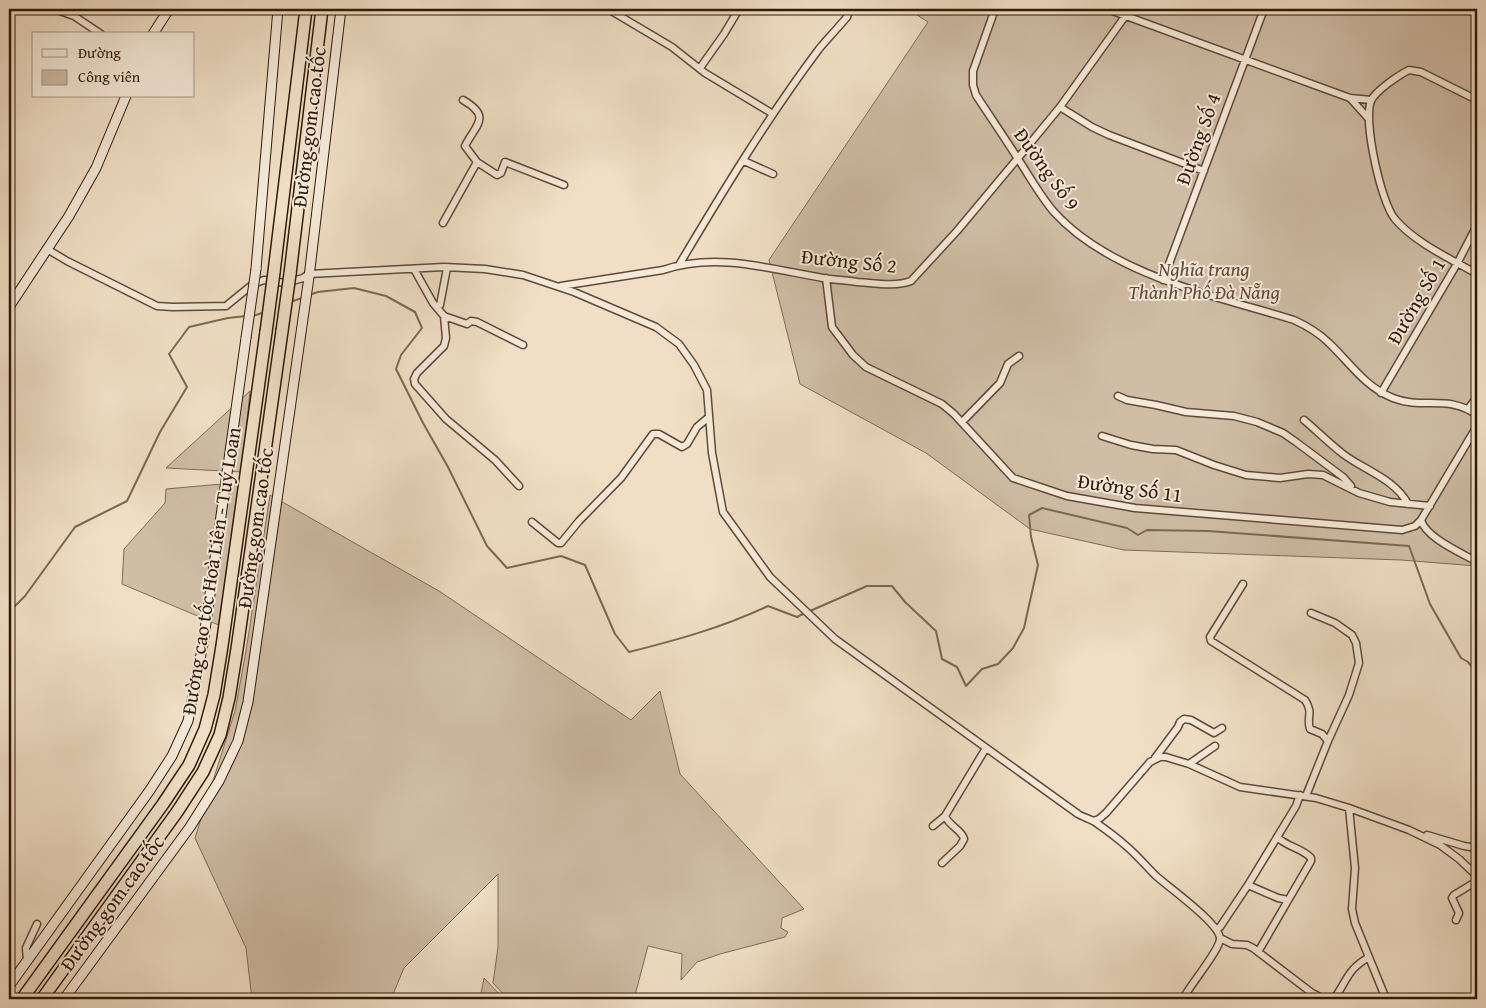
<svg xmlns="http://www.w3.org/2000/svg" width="1486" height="1008" font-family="'Gentium Book Plus',serif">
	<rect width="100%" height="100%" fill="#f0dfc6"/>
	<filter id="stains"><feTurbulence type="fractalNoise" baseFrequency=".004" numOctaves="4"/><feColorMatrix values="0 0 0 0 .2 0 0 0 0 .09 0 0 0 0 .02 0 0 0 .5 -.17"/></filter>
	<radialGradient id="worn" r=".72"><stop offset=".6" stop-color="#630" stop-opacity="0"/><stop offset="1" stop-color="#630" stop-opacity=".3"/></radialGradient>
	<path fill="#cfbda6" stroke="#806b56" d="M908,9H1477V566L1401,560L1124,550L1030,529L926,453L800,384L769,260L928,22Z
		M250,391L242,472L166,468Z
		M244,482L221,626L122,584L124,549L165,503L166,489Z
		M270,495L439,591L631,720L660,691L680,774L804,909L782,918L781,928L788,932L785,937L720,954L697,962L681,980L682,954L648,946L634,999H508L493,983L498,947V874L404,968L391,999H252L246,948L195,838L235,711L246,651Z
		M484,978L504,999H480Z"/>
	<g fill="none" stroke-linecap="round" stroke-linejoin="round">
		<path stroke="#7c6853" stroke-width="2" d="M309,295L318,292L354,288L386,296L415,312L422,328L401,355L396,369L423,423L448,467L487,546L507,568L561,556L585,565L615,634L629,652C677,640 724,627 768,606L797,617L805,613
			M290,302L302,298
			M253,316L265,312
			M810,611L867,586H892L905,602L936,631L942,659L957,667L966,686L982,669L998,664L1013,648L1024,628L1038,565L1031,537L1029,515L1042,508L1127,528L1138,535L1147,530L1208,531L1409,546L1430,604L1461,658L1468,662L1477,673
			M9,612L25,596L75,527L127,501L160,432L187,387L169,354L189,327L228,318L246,316"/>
		<defs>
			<path id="street" d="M54,9L74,16L101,34
				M608,9L672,47L705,73L773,114
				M995,9L973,71V85L976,95C991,118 1006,140 1020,162C1031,179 1041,197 1054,212C1111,275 1216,296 1294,320C1307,326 1319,333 1329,343C1350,363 1365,387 1393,398C1423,410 1448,394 1477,415
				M1107,9L1350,98L1371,100
				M700,68L724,34L739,9
				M1350,98L1368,118
				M463,100C492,117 476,124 465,146L477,162L497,175L501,173L505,162L564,185
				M1477,100L1421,72L1409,70C1399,75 1375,91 1371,101C1363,121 1381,203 1395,219C1414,242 1451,259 1477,274
				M1060,107L1092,127L1109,135L1204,171
				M744,161L773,174
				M443,223L477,162
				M47,249L67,261L157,306L173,307L226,306L253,284L264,280L285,283L303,278L309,274L444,267L485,269L523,275L574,292L656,327L679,344L694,365L707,390L712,453L723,512L770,577L835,639L1078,814C1083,817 1090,819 1095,822C1105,829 1116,837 1125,845C1136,854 1145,865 1155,875C1168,887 1218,922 1220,938C1221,949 1189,986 1183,999
				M679,265C723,191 768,117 819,49C828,38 838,28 847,17L849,11
				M414,269L433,303L444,316L467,324L471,321L477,322L523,345
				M826,278L832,327L853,355L866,367L942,404L954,414L1013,478L1067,496L1135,508L1402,530L1415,526L1421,520L1477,426
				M1163,280L1264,9
				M561,286L663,270C717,252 770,269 823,278C834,280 846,280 857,282C874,283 895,287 911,281L957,231L1018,158L1060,107L1126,15L1129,9
				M9,291L17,295
				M440,305L447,268
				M444,316L446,338L444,346L417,373L414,379L415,384L446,419L495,460L519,486
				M1381,393L1458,262L1477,225
				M1118,396L1127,400L1156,405L1186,412L1234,416L1257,422L1283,433L1296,442L1343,477L1351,486
				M1468,409L1477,397
				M1304,420C1317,431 1329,443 1343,454C1364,470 1395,479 1408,504
				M962,422L1000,383L1008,364L1019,356
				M1473,434L1477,446
				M1102,436L1131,445L1153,449L1176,450L1214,465L1246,475L1280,478L1308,474L1323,475L1359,493L1390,502L1430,506
				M1421,520C1426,538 1462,553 1477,562
				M532,522L558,543H561L579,521L621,478L653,434H659L682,447L687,444L697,427L709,417
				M1243,584L1210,637L1211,641L1305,700C1314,714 1306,716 1310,729L1322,734L1328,741
				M1155,758L1178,727L1180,722L1184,719L1191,720L1214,733L1222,728
				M1189,764L1215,746
				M1306,796L1328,741L1349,695L1359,663L1356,643L1352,635L1335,623L1311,613
				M1349,808L1355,868L1352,909L1355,923L1386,999
				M1093,821L1099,819L1106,813L1150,762L1160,757H1166L1189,764L1240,787L1316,798L1349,808L1409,830L1440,845L1459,859L1477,876
				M933,826L945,816L986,748
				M1427,835L1464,846L1477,848
				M942,863L960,846L964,839C962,830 950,827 945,816
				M1248,885L1278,898L1288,900
				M1456,920L1459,913L1452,898L1454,895L1477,881
				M1216,929L1220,927L1248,885L1296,806L1300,795
				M1220,938L1232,944L1247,945L1253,948L1312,993L1324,999
				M1258,952L1311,861V858C1302,848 1287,847 1277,837
				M27,961L26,948L37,924
				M1334,999C1348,979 1347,970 1369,957"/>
			<path id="secondary" d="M153,34L169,9
				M256,269L278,9
				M9,307L69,216L96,168L126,96
				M9,986L150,790L172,756L188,721L203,644L246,338
				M64,999L190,827L219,781L238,741L248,702L255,653L309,277L341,9"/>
			<path id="highway" d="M274,272L306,9
				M290,274L322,9
				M22,999L163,804L189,765L205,729L214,695L222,646L266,332
				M42,999L177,812L203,772L220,735L229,698L237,649L282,331"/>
		</defs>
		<use href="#street" stroke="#604a37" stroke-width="9"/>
		<use href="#secondary" stroke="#301907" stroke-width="11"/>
		<use href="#highway" stroke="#301907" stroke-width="14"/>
		<use href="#street" stroke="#f5eada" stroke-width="6"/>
		<use href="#secondary" stroke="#f5eada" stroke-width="9"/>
		<use href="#highway" stroke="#f0dfc6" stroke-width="11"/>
		<defs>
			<path id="secondary-bridge" d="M246,338L256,269"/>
			<path id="highway-bridge" d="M282,331L290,274
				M266,332L274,272"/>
		</defs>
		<use href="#secondary-bridge" stroke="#301907" stroke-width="11" stroke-linecap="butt"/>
		<use href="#highway-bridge" stroke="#301907" stroke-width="14" stroke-linecap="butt"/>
		<use href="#secondary-bridge" stroke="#f5eada" stroke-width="9"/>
		<use href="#highway-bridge" stroke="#f0dfc6" stroke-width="11"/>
	</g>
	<g text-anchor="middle" stroke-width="4" stroke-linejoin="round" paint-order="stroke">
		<g font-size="20" fill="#301907" stroke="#f5eada">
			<text transform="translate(309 127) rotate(-83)" y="7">Đường gom cao tốc</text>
			<text transform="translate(1198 139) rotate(-70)" y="7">Đường Số 4</text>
			<text transform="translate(1047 169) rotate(54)" y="7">Đường Số 9</text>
			<text transform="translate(849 261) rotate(6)" y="7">Đường Số 2</text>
			<text transform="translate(1416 301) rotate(-60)" y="7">Đường Số 1</text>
			<text transform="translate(1130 488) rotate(8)" y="7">Đường Số 11</text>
			<text transform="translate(255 528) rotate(-82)" y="7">Đường gom cao tốc</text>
			<text transform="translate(211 571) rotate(-81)" y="7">Đường cao tốc Hoà Liên - Tuý Loan</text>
			<text transform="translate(112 903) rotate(-54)" y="7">Đường gom cao tốc</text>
		</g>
		<g font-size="20" font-style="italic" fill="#604a37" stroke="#f5eada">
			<text x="1204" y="276">Nghĩa trang<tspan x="1204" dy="23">Thành Phố Đà Nẵng</tspan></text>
		</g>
	</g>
	<rect width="1486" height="1008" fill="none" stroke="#f0dfc6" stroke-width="30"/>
	<rect x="10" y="10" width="1466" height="988" fill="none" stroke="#301907" stroke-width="2.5"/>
	<rect x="15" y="15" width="1456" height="978" fill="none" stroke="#301907"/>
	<rect x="32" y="32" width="162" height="65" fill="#f5eada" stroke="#a69686"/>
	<rect x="42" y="49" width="25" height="8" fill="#f5eada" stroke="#a69686"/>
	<text x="78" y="58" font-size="15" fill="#301907">Đường</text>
	<rect x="42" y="70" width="25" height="15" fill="#cfbda6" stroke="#a69686"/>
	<text x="78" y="82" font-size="15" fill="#301907">Công viên</text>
	<rect width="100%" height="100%" filter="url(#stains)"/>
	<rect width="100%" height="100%" fill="url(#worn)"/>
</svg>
